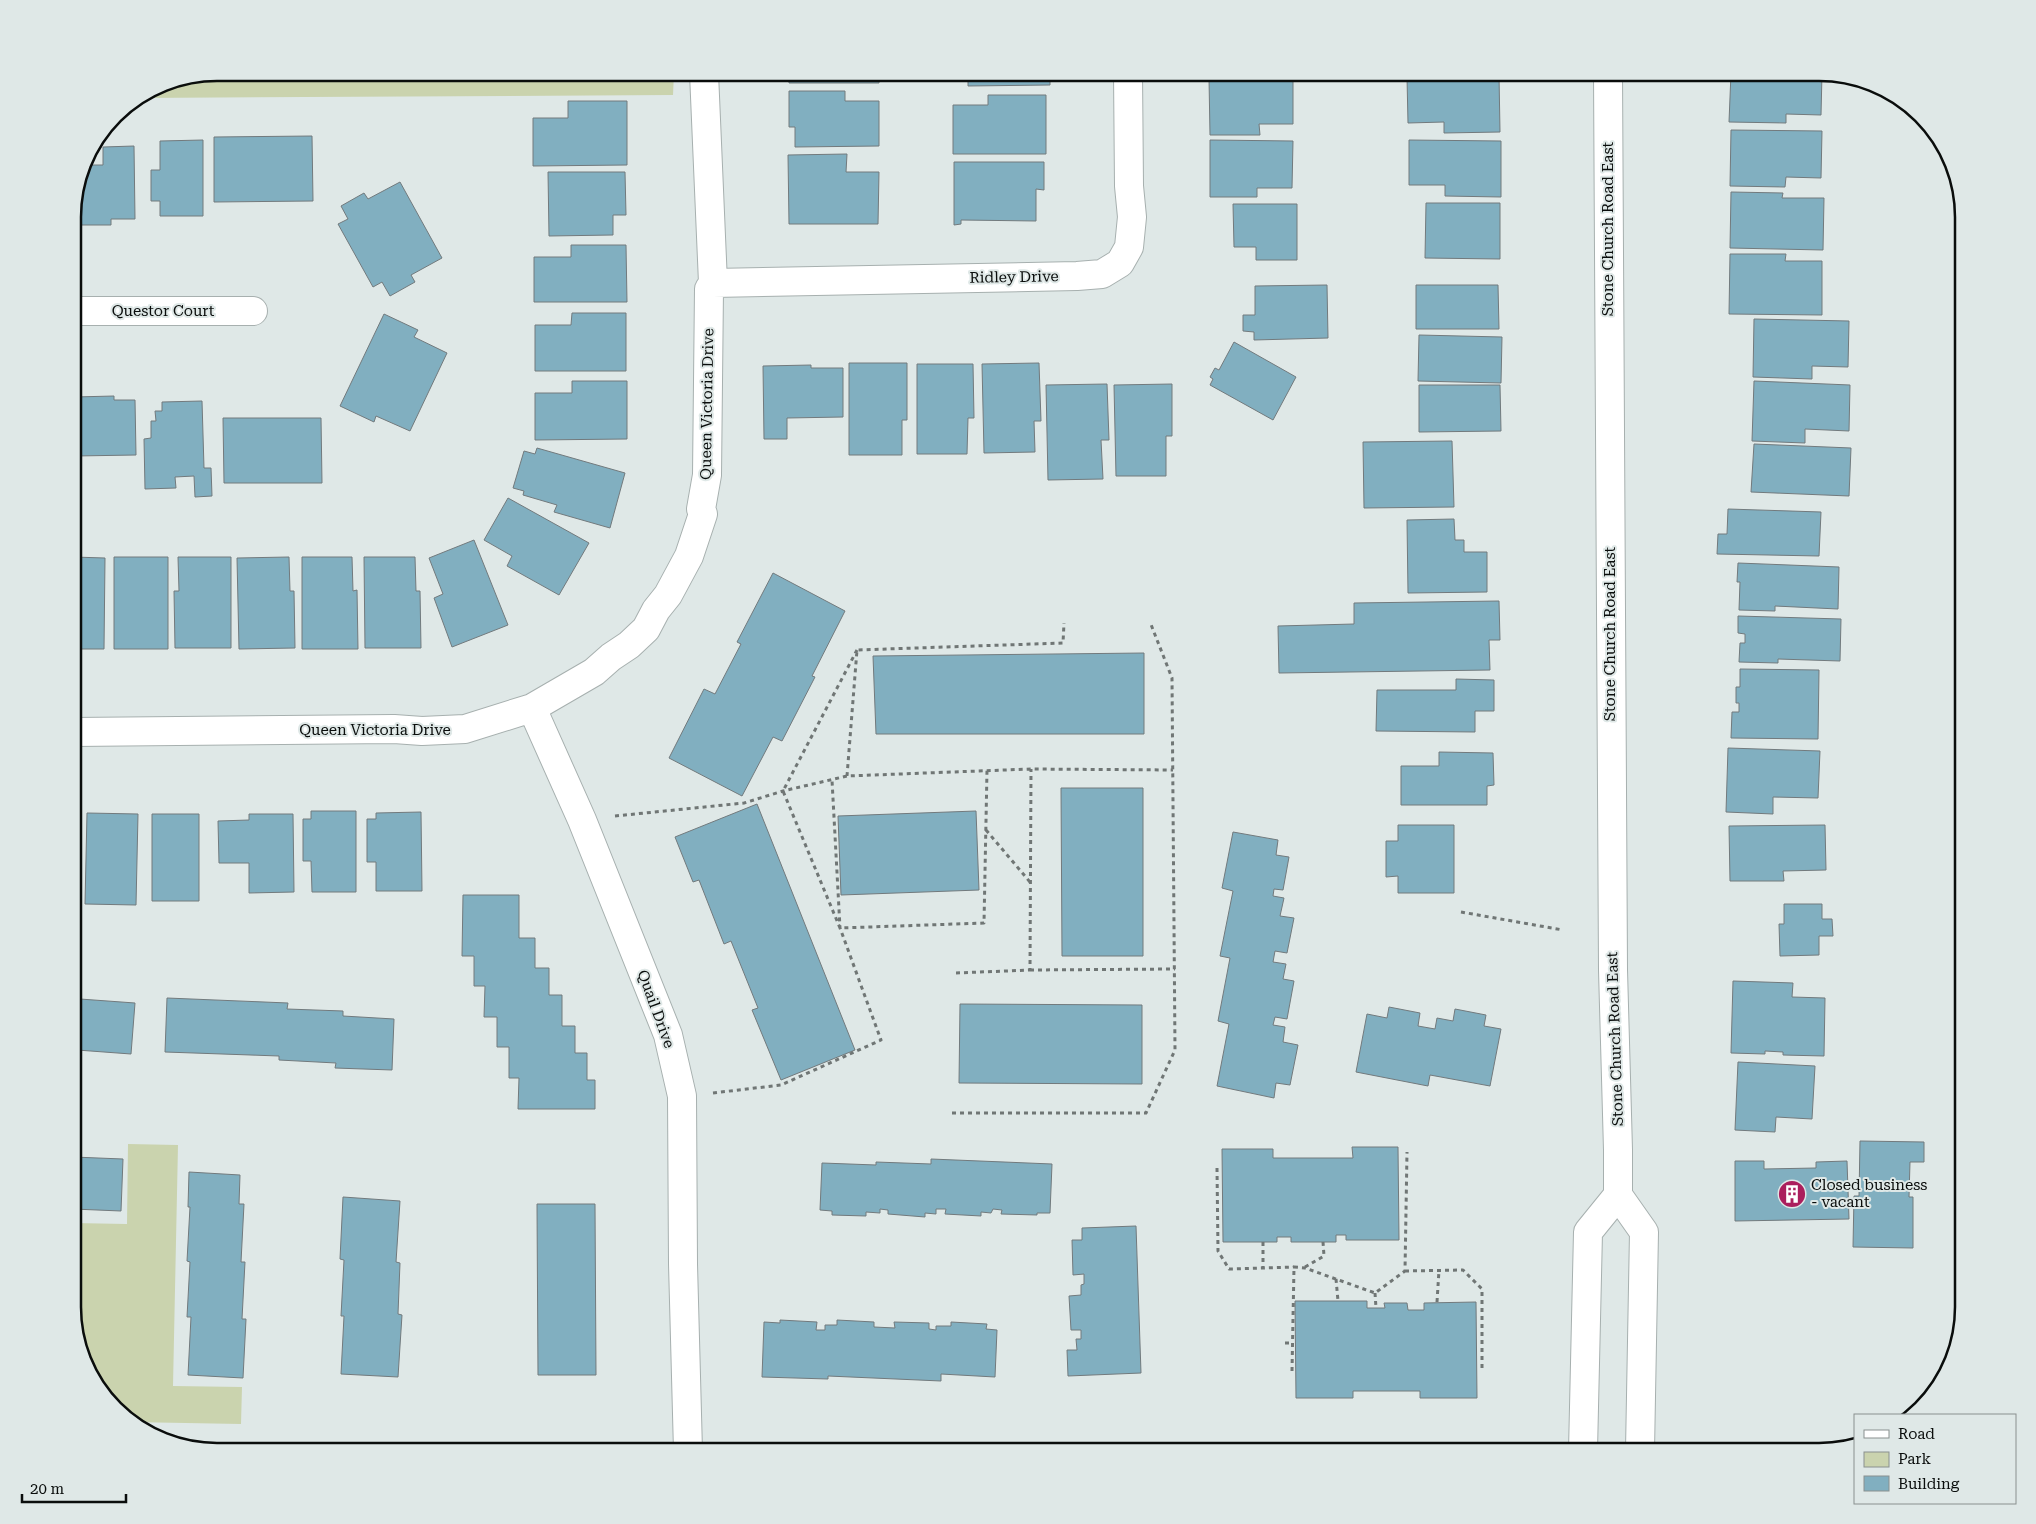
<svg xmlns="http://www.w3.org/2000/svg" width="2036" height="1524" font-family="'Roboto Serif',serif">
	<rect width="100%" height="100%" fill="#dfe8e7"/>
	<path fill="#cad3ae" d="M217,73H674L673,95L138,98L162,83Z
		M128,1144L178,1145L173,1386L242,1387L241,1424L130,1422L88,1371L73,1316V1223L127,1224Z"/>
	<path fill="#81afc0" stroke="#727a7d" d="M789,73H879V83H789Z
		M968,73H1050V85L968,86Z
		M1731,73H1822L1821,115L1786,114V123L1729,122Z
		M1499,75L1500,132L1444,133V122L1408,123L1407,77Z
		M1209,78L1293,79V124H1259L1260,135H1210Z
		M789,91H845V101H879V146L795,147V127H789Z
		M988,95H1046V154H953V105H988Z
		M568,101H627V165L533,166V118H568Z
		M1731,130L1822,131L1821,178L1786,177L1785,187L1730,186Z
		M312,136L313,201L214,202V137Z
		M203,140V216H160V201H151V170H160V141Z
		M1210,140L1293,141L1292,188H1257V197H1210Z
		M1409,140L1501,141V197L1445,196V185H1409Z
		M134,146L135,219H111V225H75L74,202L84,165H103V147Z
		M847,154L846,172H879L878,224H789L788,155Z
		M954,162H1044V190L1036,189V221L961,220V224L954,225Z
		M548,172H625L626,215H613V235L549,236Z
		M400,182L442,258L411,275L415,282L390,296L382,282L373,287L338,224L348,219L341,206L364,193L368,199Z
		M1731,192L1783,193L1782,198H1824L1823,250L1730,248Z
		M1426,203H1500V259L1425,258Z
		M1233,204H1297V260H1256V247H1234Z
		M571,245H626L627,302H534V257H571Z
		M1730,254H1786L1785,261H1822V315L1729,314Z
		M1327,285L1328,338L1254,340V332L1243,331V315H1255V286Z
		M1416,285H1498L1499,329H1416Z
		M572,313H626V371H535V325H571Z
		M384,314L418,330L414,337L447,353L410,431L376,416L374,422L340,406Z
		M1754,319L1849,321L1848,367L1812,366V379L1753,377Z
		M1419,335L1502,337L1501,383L1418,381Z
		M1234,342L1296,377L1273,420L1210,385L1213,379L1210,377L1215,368L1219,370Z
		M849,363H907V420H902V455H849Z
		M1039,363L1041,421H1034L1035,452L984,453L982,364Z
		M917,364H973L974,418H968L967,454H917Z
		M811,365V368H843V417L787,418V439H764L763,366Z
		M572,381H627V439L535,440V393H572Z
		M1754,381L1850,385L1849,431L1805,429V443L1752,441Z
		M1107,384L1109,440H1101L1103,479L1048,480L1046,385Z
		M1172,384V436H1166V476H1116L1114,385Z
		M1419,385H1500L1501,431L1419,432Z
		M114,396V400H135L136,455L75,456L74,397Z
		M202,401L204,468H211L212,496L195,497L194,476L175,477L176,488L145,489L144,439L151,438V421H156L155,411H162V402Z
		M223,418H321L322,483H224Z
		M1452,441L1454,507L1364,508L1363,442Z
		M1754,444L1851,448L1849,496L1751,492Z
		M537,448L625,473L610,528L554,512L557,505L523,495L524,491L513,488L524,451L535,454Z
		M508,498L589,543L559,595L507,566L512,556L484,540Z
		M1728,509L1821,512L1819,556L1717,554L1718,534H1727Z
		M1454,519L1455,540H1464V552H1487V592L1408,593L1407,520Z
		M474,540L508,625L452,647L434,598L443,594L429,558Z
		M73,557L105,558L104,649H73Z
		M114,557H168V649H114Z
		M178,557H231V648H175L174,591H179Z
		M289,557L290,591H294L295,648L239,649L237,558Z
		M302,557H352L353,591L357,590L358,649H302Z
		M364,557H415L416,591H420L421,648H365Z
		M1738,563L1839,567L1838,609L1775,606V611L1739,610L1740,582H1737Z
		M773,573L845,611L812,676L815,677L782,741L773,737L742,796L669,758L704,689L715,694L741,644L737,642Z
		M1499,601L1500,640H1489L1490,670L1279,673L1278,626L1354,624V603Z
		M1738,616L1841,619L1840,661L1778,659V663L1739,662L1740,643H1745V634L1738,633Z
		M1144,653V734H876L873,656Z
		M1740,669L1819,670L1818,739L1731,738L1732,712H1739V703H1736V687H1740Z
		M1456,679L1494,680V711H1475V732L1376,731L1377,690H1456Z
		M1728,748L1820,751L1818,798L1773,797V814L1726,812Z
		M1439,752L1493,753L1494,785L1487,786V805H1401V766H1439Z
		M1061,788H1143V956H1062Z
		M757,804L855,1050L781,1080L752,1010L758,1008L731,941L724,944L699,880L693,882L675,837Z
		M311,811H356V892H312L311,861H303V819H311Z
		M976,811L979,890L841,895L838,816Z
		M421,812L422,891H376V862H367V819H376V813Z
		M73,813H77V901H73Z
		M87,813L138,814L136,905L85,904Z
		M152,814H199V901H152Z
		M249,814H293L294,892L249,893V863H219L218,821L249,820Z
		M1398,825H1454V893H1398V876L1386,877V841H1398Z
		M1825,825L1826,870L1783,871L1784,881H1730L1729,826Z
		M1233,832L1278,840L1276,855L1289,857L1283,890L1274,889L1273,896L1284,898L1280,916L1294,918L1287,953L1275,951L1273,962L1286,964L1283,979L1294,981L1287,1019L1275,1017L1273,1025L1285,1027L1283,1042L1298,1045L1290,1085L1276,1083L1274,1098L1217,1086L1229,1024L1218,1021L1230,958L1220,956L1233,891L1222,888Z
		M463,895H519V938H535V968H549V995H562V1026H575V1053H587V1080H595V1109H518L519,1078H509V1047H497V1017H484L485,986H474V956H462Z
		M1784,904H1822V919H1832L1833,936H1819V955L1780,956L1779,924H1784Z
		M1733,981L1793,983L1792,997L1825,998L1824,1056L1783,1055V1052L1765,1051V1054L1731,1053Z
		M167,998L288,1003L287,1009L343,1011V1016L394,1019L392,1070L335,1068L336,1063L279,1060V1056L165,1052Z
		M80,999L135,1003L131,1054L77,1050V1056L73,1055V1003L80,1004Z
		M960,1004L1142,1005V1084L959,1083Z
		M1389,1007L1420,1013L1418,1026L1435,1029L1437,1018L1453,1021L1455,1009L1486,1015L1484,1026L1501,1029L1490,1086L1430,1075L1428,1086L1356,1072L1367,1014L1387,1018Z
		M1738,1062L1815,1066L1812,1119L1776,1117L1775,1132L1735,1130Z
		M1860,1141L1924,1142V1162H1910L1909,1197H1913V1248L1853,1247L1854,1196H1859Z
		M1352,1147H1398L1399,1240H1346V1235H1336V1242H1291V1237H1277V1242H1223L1222,1149H1273V1158H1353Z
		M73,1157L123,1159L121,1211L73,1209Z
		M931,1159L1052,1164L1050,1213H1037V1215L1001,1214L1002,1210L993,1209L991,1213L981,1212V1216L945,1214L946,1209H936V1214L925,1213V1217L888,1214V1210L880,1209V1213L866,1212V1216L832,1215V1211L820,1210L822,1163L876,1165V1162L931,1164Z
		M1735,1161H1764V1169L1816,1168V1162L1847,1161L1849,1219L1735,1221Z
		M189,1172L240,1175L239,1204H244L241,1262H245L242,1319H246L243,1378L188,1375L191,1317H187L190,1262L187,1261L190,1207H188Z
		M343,1197L400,1201L396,1262L400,1263L398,1314L402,1315L398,1377L341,1374L344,1316H341L344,1260L340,1259Z
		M537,1204H595L596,1375H538Z
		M1136,1226L1141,1373L1068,1376L1067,1350H1077L1076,1339H1081V1330H1071L1069,1296L1081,1295V1285L1084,1284V1274L1073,1275L1072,1240H1082V1228Z
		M1295,1301H1367V1308H1385L1384,1303H1407L1408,1310H1424V1303L1476,1302L1477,1398H1420V1391H1353V1398H1296Z
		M780,1320L817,1322L816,1330H825V1325H837V1320L874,1322V1327L895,1328L894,1322L929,1323V1329L936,1330V1326H951V1322L987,1324L986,1329L997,1330L995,1377L941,1374V1381L828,1376V1379L762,1377L764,1322L780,1323Z"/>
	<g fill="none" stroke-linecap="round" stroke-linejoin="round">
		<defs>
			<path id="minor" d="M713,283L1077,276L1102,274L1120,263L1129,247L1132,217L1129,186L1128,73
				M73,311H253
				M532,708L582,820L668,1035L682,1096L683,1264L688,1451
				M73,732L394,729L422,731L465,729L532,708L594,672L611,657L629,645L646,629L656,610L668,595L689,556L703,514L701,509L707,475L709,289L713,283L704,73"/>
			<path id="secondary" d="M1608,73L1613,970L1618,1150V1195L1644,1232L1640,1451
				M1583,1451L1588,1232L1618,1195"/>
		</defs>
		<use href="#minor" stroke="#a7b0af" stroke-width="30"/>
		<use href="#secondary" stroke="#a7b0af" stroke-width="30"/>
		<path stroke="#707675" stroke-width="3" stroke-dasharray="4 4" stroke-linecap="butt" d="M857,650L783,791L840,928L984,923L987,770
			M847,776L857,650L1063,643L1064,623
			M615,816L744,803L783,791L847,776L1031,769L1173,770
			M986,830L1030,882
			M1461,912L1563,930
			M1030,970L1175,969
			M956,973L1030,970L1031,769
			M713,1093L781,1085L881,1040L840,928L832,780
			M952,1113H1146L1175,1050L1172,678L1150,622
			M1217,1168L1218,1251L1229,1269L1294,1267
			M1263,1242V1268
			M1305,1267L1324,1256L1323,1242
			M1405,1271L1463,1270L1482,1289V1368
			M1336,1279L1338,1301
			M1375,1293L1376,1308
			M1437,1302L1439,1270
			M1285,1343H1293
			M1292,1371L1294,1267L1305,1268L1375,1293L1405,1271L1407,1152"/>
		<use href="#minor" stroke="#fff" stroke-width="28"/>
		<use href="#secondary" stroke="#fff" stroke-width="28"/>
	</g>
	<defs>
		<symbol id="building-disc" viewBox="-11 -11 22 22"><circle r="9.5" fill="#ab1e5d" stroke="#dfe8e7"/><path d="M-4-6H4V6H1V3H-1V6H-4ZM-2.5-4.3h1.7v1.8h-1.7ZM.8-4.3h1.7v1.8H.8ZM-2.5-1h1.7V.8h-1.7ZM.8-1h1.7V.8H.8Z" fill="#fff"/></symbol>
	</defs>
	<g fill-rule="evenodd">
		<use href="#building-disc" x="1776" y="1178" width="32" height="32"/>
	</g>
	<g text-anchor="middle" stroke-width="4" stroke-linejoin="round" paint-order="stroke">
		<g font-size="15" fill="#0a0d0c" stroke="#dfe8e7">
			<text transform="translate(1608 229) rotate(-90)" y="5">Stone Church Road East</text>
			<text transform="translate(1014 277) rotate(-1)" y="5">Ridley Drive</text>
			<text x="163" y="316">Questor Court</text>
			<text transform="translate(707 404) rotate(-89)" y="5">Queen Victoria Drive</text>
			<text transform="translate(1610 634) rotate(-90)" y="5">Stone Church Road East</text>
			<text x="375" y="735">Queen Victoria Drive</text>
			<text transform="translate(656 1009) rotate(70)" y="5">Quail Drive</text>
			<text transform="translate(1615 1039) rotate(-92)" y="5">Stone Church Road East</text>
		</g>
		<g font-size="15" fill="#0a0d0c" stroke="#dfe8e7" text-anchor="start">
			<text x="1811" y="1190">Closed business<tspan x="1811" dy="17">- vacant</tspan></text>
		</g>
	</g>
	<path d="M0 0H2036V1524H0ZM217 81H1819A136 136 0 0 1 1955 217V1307A136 136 0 0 1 1819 1443H217A136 136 0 0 1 81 1307V217A136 136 0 0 1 217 81Z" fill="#dfe8e7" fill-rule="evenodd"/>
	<path fill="none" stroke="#0a0d0c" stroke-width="2.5" d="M217 81H1819A136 136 0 0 1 1955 217V1307A136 136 0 0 1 1819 1443H217A136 136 0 0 1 81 1307V217A136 136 0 0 1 217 81Z"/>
	<rect x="1854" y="1414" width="162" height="90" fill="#dfe8e7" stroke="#8a908f"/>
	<rect x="1864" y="1430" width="25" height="8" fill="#ffffff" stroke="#8a908f"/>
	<text x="1898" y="1439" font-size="15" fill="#0a0d0c">Road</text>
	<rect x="1864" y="1452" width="25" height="15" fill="#cad3ae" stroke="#8a908f"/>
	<text x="1898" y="1464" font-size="15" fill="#0a0d0c">Park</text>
	<rect x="1864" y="1476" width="25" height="15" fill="#81afc0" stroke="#8a908f"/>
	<text x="1898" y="1489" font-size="15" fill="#0a0d0c">Building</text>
	<path d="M22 1494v8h104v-8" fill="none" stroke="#0a0d0c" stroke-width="2.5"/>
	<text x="30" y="1494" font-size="15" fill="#0a0d0c" stroke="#dfe8e7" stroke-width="4" paint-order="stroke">20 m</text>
</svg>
